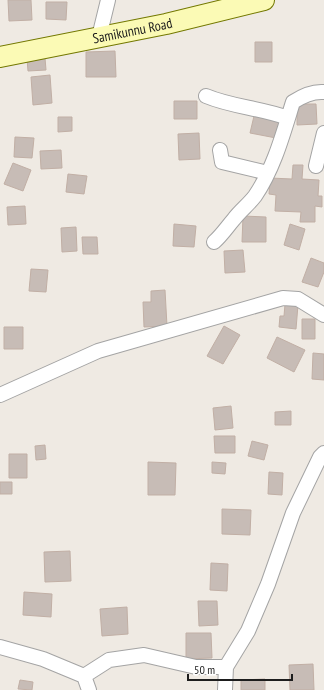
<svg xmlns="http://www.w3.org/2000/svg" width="324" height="690" font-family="'PT Sans Narrow',sans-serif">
	<rect width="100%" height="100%" fill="#efeae3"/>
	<path fill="#c7bcb6" stroke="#c1afa5" d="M8,0H31L32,20L9,21Z
		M46,2H67L66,20L46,19Z
		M255,42H272V62H255Z
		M115,51L116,77H86V52Z
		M45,58L46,70L28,71L27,59Z
		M50,75L52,103L33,105L31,77Z
		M174,101H197V119H174Z
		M297,104H316L317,124L297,125Z
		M254,116L280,120L276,138L250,133Z
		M58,117H72V131L58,132Z
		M199,133L200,159L179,160L178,134Z
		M15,137L34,138L32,158L14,157Z
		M61,150L62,168L41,169L40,151Z
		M13,163L31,170L23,191L4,184Z
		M293,165H303L302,179L319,180L318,196H322V207L315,206V222H300L301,212L275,211L276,195L269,194L270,178L292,179Z
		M68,174L87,176L84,194L66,192Z
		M25,206L26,224L8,225L7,207Z
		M243,216L266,217V242H242Z
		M174,224L196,226L194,247L173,246Z
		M290,224L305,229L299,250L284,245Z
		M76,227L77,251L62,252L61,228Z
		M82,237H97L98,254H83Z
		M243,250L245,272L225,273L224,251Z
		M311,258L324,263V272L318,287L302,282Z
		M31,269L48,270L46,292L29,291Z
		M165,290L167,326L144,327L143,302H151V291Z
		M285,304L298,305L296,329L279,327L280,316H284Z
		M302,319H315V339H302Z
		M224,326L240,335L223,364L207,356Z
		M4,327H23V349H4Z
		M277,337L305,350L294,372L267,358Z
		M313,353L324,354V380L312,379Z
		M231,406L233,428L215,430L213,408Z
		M291,411V425H275V412Z
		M214,436H235V453H215Z
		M252,441L268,445L264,460L248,456Z
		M45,445L46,459L36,460L35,446Z
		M9,454H27V478H9Z
		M148,462L176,463L175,495H148Z
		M212,462L226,463L225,474L212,473Z
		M269,472L283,473L282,495L268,494Z
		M0,482H12V494H0Z
		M222,509L251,510L250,535L222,534Z
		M70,551L71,581L45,582L44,552Z
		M211,563L228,564L227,591L210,590Z
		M24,592L52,594L51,617L23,615Z
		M198,601H217L218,625L199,626Z
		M127,607L128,634L102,636L100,609Z
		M186,633H211L212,658L186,659Z
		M313,664L314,690H290L289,665Z
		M265,679V690H241V680Z
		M20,680L33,682L32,690L18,689Z"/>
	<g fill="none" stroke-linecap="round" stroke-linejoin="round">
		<defs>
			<path id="street" d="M99,37L108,0
				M206,96C232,107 261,108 288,118
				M220,150L222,162L268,173
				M316,166L324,133
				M214,242C222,235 227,227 234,219C240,211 249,204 255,196C274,168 283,134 293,102C302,96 312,91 324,92
				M0,395L98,351L283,298L298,299L324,315
				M0,647L43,659L84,676L89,690
				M84,676L109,660L144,655L196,667H226L248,631L268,584L293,513L320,457L324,453
				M225,690L226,667"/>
			<g id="secondary">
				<path id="s1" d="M0,57L166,24L264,0"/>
			</g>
		</defs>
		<use href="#street" stroke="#a4a4a4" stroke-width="16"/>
		<use href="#secondary" stroke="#737801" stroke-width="22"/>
		<use href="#street" stroke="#fff" stroke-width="14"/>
		<use href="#secondary" stroke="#fbfab5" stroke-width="20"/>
	</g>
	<g text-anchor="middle" stroke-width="4" stroke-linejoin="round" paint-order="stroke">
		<g font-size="14" fill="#1d1d1d" stroke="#fff">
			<text dy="5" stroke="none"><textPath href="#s1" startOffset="135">Samikunnu Road</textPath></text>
		</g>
	</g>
	<path d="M188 674v6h104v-6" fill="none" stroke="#1d1d1d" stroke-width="2"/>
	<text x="194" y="674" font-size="12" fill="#1d1d1d" stroke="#ffffff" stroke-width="3" paint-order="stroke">50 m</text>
</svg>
